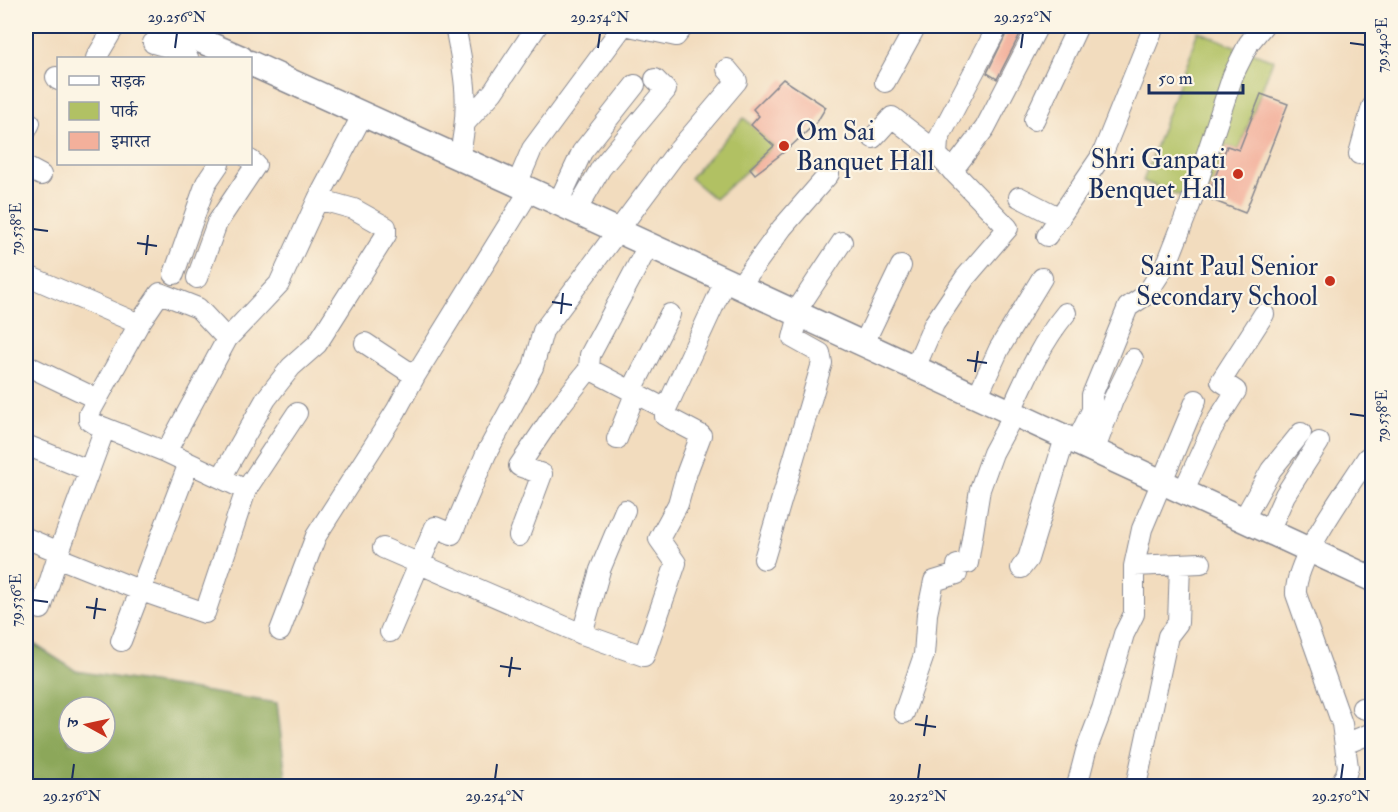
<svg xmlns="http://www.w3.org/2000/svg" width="1398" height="812" font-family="'IM FELL Double Pica','Noto Serif Devanagari',serif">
	<rect width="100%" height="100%" fill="#fcf5e5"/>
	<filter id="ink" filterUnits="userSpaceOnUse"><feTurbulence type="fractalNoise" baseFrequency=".0167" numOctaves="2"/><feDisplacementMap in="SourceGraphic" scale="12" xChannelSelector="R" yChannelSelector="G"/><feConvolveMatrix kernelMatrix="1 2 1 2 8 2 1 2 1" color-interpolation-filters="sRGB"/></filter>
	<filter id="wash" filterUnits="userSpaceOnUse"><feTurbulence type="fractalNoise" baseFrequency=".008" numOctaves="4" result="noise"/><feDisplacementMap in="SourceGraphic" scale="24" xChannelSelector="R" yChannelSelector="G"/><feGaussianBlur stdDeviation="1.35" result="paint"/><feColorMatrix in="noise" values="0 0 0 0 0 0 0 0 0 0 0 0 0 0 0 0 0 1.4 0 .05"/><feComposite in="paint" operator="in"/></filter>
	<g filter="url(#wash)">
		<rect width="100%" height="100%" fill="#f2dcbe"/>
		<path fill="#b1c164" stroke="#667861" stroke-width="1.5" d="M1198,31L1239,48L1186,199L1143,181Z
			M1249,51L1273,60L1239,150L1227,146L1207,198L1197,194Z
			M744,118L774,146L715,199L690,178Z"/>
		<path fill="#8ca75a" stroke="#546b5c" stroke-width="1.5" fill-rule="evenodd" d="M26,639L76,671L277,703L287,786H26ZM69,707H105V743H69Z"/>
		<g id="blocks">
			<path fill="#f3b09b" d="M1010,26L1021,32L997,79L987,73Z
				M783,79L826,107L817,122L788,149L755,174L750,168L774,146L751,125L759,116L753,109Z
				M1261,94L1288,104L1245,213L1207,198L1227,146L1239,150Z"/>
		</g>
	</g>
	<g filter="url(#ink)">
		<use href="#blocks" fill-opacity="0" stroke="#86868e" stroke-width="1.5"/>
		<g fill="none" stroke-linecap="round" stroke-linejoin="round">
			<defs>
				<path id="minor" d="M455,26C465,75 471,107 459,157
					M629,26L676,36L684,26
					M153,43L174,49L188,58
					M96,58L115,26
					M56,77L58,80
					M885,82L916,26
					M1034,120L1078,26
					M466,122L493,92L537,26
					M26,131L30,123
					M873,138L892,117L937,152
					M1359,154L1372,107
					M26,167L41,175
					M952,171L985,128L1038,26
					M517,184L532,149L623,26
					M1019,197L1060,218
					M558,203L582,152L635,85
					M576,211L601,168L666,90L655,79
					M1047,236L1102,155L1154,26
					M174,274L206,183L219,164
					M26,275L139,324
					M197,278L217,223L256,165L250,160
					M739,287L782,228L829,174
					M795,313L842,242
					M227,339L198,308L160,293L139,324L89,414V420L95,424L166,452L246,490
					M365,343L415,376
					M863,345L901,266
					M26,365L97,399
					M915,368L934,324L965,278L1008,228L937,155L938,140L998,26
					M589,369L666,409
					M631,392L670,314
					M977,397L999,349L1042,278
					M1010,413C1026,378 1041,343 1066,313
					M617,439L635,394
					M1076,443L1092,410V395L1128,307L1146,295L1168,261L1190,205L1233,75L1249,43L1263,26
					M26,445L88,470
					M166,452L227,339L279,284L318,199L363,114
					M1094,452L1113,400L1133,359
					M221,478L266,399L291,367L317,344L386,235V227L354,209L318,199
					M1183,492L1212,429L1236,391L1221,381L1264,314
					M1243,520L1271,470L1301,433
					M1269,531L1285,495L1319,442
					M519,536L542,474L519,466L556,411L589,369L590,355L648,246
					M26,538L59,552
					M383,548L582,634L644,656L676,563L659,539L678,504L687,472L701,435L665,416L666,409L725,281
					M59,558L139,590L205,613L246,490L297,413
					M764,559L822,363L820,353L793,338L799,315
					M1134,566L1201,563
					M1021,568L1028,559L1065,438
					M41,609L59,552L105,428
					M280,631L316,536L396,411L415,376L530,190
					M390,632L435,527L452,534L486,454L533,367L543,331L676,153L737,81L727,69
					M582,634L600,570L625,510
					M121,641L189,463
					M1362,708L1372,711
					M904,713L924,655L927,614L934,581L957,574V565L968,563L980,489L993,453L1014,414
					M1345,744L1372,733
					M1077,786L1086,751L1102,709L1124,634L1134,614V566L1142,529L1196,400
					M1136,786L1168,636L1178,623L1180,564
					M1339,786L1346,774L1348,767L1342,724L1296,594C1294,560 1348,489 1367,458"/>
				<path id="major" d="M167,26L241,58
					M250,63L530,190L1372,579"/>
			</defs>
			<use href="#minor" stroke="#86868e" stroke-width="22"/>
			<use href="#major" stroke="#86868e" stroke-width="27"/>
			<use href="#minor" stroke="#fff" stroke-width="20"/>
			<use href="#major" stroke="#fff" stroke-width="24"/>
		</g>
	</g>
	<path fill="none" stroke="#1b2f5e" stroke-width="2" d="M1350,43L1365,45M175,48L177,33M598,48L600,33M1021,48L1023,33M33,229L48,231M137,243L157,246M146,255L148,235M552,302L572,305M561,314L563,293M967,360L987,363M975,372L978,351M1350,414L1365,416M33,600L48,602M86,607L106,610M94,619L97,598M500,666L521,669M509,677L512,657M915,724L936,727M924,736L927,715M72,779L74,764M495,779L497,764M918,779L920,764M1341,779L1343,764"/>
	<g fill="#c8321e" stroke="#fcf5e5" stroke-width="2">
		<circle cx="784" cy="146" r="6"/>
		<circle cx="1238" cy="174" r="6"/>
		<circle cx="1330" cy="281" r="6"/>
	</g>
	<g text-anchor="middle" stroke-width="4.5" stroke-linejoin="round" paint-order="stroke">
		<g font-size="26" fill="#1b2f5e" stroke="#fcf5e5" text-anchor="end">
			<text x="796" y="140" text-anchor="start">Om Sai<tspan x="796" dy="30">Banquet Hall</tspan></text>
			<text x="1226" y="168">Shri Ganpati<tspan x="1226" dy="30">Benquet Hall</tspan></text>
			<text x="1318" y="275">Saint Paul Senior<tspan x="1318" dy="30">Secondary School</tspan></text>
		</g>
	</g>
	<rect width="1398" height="812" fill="none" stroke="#fcf5e5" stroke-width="66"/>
	<rect x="57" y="57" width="195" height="108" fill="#fcf5e5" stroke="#a2a6af" stroke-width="1.5"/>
	<rect x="69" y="76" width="30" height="9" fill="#ffffff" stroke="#a2a6af" stroke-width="1.5"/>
	<text x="111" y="87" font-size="18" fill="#1b2f5e">सड़क</text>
	<rect x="69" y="102" width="30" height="18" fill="#b1c164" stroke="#a2a6af" stroke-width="1.5"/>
	<text x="111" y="117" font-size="18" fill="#1b2f5e">पार्क</text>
	<rect x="69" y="132" width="30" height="18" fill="#f3b09b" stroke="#a2a6af" stroke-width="1.5"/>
	<text x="111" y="147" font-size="18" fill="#1b2f5e">इमारत</text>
	<g transform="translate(87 725) rotate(278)"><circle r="28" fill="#fcf5e5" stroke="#a2a6af" stroke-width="1.5"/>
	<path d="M0-4.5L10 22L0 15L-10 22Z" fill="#c8321e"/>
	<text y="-9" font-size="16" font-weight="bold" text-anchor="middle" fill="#1b2f5e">उ</text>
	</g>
	<path d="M1149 84v9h94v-9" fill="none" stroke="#1b2f5e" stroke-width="3"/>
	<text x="1158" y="84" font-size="18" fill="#1b2f5e" stroke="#fcf5e5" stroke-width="4.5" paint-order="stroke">50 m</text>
	<rect x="33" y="33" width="1332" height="746" fill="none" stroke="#1b2f5e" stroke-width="2"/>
	<g font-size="15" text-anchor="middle" fill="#1b2f5e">
		<text x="177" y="22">29.256°N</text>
		<text x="600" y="22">29.254°N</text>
		<text x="1023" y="22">29.252°N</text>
		<text transform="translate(1382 45) rotate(-90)" y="5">79.540°E</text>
		<text transform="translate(16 229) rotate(-90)" y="5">79.538°E</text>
		<text transform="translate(1382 416) rotate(-90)" y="5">79.538°E</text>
		<text transform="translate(16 600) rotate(-90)" y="5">79.536°E</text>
		<text x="72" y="801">29.256°N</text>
		<text x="495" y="801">29.254°N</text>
		<text x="918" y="801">29.252°N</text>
		<text x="1341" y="801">29.250°N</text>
	</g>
</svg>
